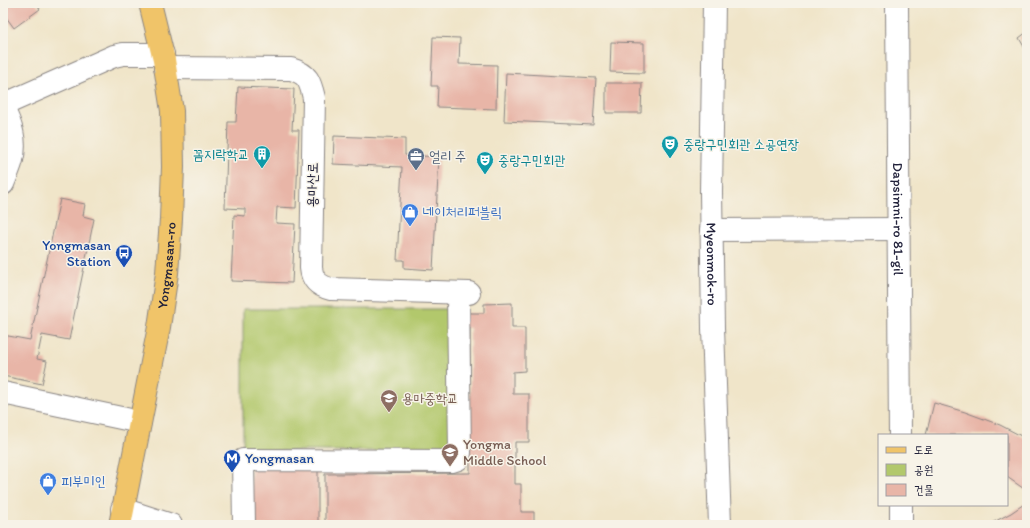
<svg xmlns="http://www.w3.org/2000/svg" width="1030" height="528" viewBox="0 0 1030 528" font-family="Itim,'Poor Story',sans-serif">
<rect width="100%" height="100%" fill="#f7f3e8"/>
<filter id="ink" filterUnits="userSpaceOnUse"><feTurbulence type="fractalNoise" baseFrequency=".025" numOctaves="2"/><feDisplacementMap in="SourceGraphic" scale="8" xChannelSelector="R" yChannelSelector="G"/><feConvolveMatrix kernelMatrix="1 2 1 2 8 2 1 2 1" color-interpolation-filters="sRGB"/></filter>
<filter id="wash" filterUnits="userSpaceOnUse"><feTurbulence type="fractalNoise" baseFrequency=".012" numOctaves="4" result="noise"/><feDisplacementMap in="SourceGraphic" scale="16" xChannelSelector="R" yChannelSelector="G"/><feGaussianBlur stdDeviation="0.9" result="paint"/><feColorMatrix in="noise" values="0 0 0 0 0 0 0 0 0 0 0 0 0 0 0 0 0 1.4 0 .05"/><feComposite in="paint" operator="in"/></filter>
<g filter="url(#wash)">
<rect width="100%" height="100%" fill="#f0e5c9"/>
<path fill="#b2c86c" stroke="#6a7554" d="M243,309H455V451H243Z"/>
<g id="blocks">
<path fill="#e8b5a7" d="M3,3H36L40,9L14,28L3,13Z
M1027,32V52L1019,38Z
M433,37L460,38L459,64L497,65L496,109L437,107L438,86H431Z
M611,42L644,43V73L610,72Z
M506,73L596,78L593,125L504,121Z
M606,83H642L641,113H606Z
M238,87L294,89L292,130H299L296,208L277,207L276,223L295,224L292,283L231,281L234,215L245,216V209L225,208L228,122H236Z
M334,136L405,139V155L439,157L433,270L404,268V260H397L402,167L333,164Z
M60,199L85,204L83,216L94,219L69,340L42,335L37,359L47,361L42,384L3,376V335L30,340Z
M512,303V328H525V371L513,372V394H529V442H515V484H521V512H534V525H472V523H445V525H412V523H386V525H339V523L325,524V474L470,473V328H463V313H484V304Z
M934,403L965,412L1000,425L1027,439V491L1007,477V435H926Z
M318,463V525H251V464Z
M1027,502V525H988L1011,513Z"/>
</g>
</g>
<g filter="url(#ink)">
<use href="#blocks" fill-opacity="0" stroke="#898482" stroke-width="1"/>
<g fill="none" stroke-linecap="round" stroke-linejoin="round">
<g stroke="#898482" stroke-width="24">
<g id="minor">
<path id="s1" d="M714,3L711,192L713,328L720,525"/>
<path id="s2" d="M897,3L900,435"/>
<path d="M165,68L291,69C308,74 310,81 314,98L311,268C312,280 319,286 331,289L469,293"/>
<path d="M3,105L114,56L123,54H163"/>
<path d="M3,108C11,124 17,141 12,160C10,168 6,176 3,184"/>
<path d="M711,230L899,229"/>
<path d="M3,393L140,422"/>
<path d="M901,505V525"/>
<path d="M122,509L171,525"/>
<path d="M244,525L243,460L452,461L458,459L460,453L458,293"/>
</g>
</g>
<g stroke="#898482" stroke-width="24">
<g id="major">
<path id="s3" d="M120,525L159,327L167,273L171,219L173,167L172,111L164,60L150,3"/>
</g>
</g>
<use href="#minor" stroke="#fff" stroke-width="22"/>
<use href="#major" stroke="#f0c469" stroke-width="22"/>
</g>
</g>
<defs>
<g id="theatre-pin" transform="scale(0.9)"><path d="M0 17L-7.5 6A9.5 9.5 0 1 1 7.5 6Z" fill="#0f9aa8" stroke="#f7f3e8"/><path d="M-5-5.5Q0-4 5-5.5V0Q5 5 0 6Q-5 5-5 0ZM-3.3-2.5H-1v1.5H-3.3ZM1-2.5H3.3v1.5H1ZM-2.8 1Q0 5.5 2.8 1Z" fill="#fff"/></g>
<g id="building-pin" transform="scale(0.9)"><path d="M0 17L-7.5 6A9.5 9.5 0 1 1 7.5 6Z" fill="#0f9aa8" stroke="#f7f3e8"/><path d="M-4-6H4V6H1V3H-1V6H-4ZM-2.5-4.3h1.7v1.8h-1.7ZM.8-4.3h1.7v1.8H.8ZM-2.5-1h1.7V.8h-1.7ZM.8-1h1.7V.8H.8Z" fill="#fff"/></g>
<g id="office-pin" transform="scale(0.9)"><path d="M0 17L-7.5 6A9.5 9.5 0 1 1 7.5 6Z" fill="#5c6f8a" stroke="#f7f3e8"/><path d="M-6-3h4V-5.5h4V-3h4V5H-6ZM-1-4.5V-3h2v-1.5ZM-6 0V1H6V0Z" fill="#fff"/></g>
<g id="shop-pin" transform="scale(0.9)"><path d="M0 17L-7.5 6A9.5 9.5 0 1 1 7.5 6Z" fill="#3f7fe0" stroke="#f7f3e8"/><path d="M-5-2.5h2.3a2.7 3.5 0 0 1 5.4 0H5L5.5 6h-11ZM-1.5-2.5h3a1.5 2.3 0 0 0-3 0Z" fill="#fff"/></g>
<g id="bus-pin" transform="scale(0.9)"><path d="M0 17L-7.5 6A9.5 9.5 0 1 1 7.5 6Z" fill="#1a4fb4" stroke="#f7f3e8"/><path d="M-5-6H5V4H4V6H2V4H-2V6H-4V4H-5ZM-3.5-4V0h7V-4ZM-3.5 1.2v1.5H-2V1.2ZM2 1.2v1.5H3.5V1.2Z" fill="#fff"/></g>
<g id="school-pin" transform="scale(0.9)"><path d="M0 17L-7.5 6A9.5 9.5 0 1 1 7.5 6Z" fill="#8d6e63" stroke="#f7f3e8"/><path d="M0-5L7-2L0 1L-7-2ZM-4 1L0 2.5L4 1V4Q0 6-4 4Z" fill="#fff"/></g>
<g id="metro-pin" transform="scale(0.9)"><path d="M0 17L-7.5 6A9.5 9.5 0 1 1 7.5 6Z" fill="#1a4fb4" stroke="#f7f3e8"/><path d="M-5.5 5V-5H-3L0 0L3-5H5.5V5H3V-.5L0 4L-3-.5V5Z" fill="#fff"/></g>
</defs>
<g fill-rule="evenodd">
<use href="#theatre-pin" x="670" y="144"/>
<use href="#building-pin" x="262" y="154"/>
<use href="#office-pin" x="416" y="156"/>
<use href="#theatre-pin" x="485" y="160"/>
<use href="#shop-pin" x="410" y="212"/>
<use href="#bus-pin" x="124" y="253"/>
<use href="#school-pin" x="389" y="398"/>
<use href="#school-pin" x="450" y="452"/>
<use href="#metro-pin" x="232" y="458"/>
<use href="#shop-pin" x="48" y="481"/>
</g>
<g text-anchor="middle" stroke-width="3" stroke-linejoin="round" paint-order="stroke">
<g font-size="14" fill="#0d838f" stroke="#f7f3e8" text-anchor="start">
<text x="683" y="149">중랑구민회관 소공연장</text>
<text x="249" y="159" text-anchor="end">꼼지락학교</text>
<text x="498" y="165">중랑구민회관</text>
</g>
<g font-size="14" fill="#4e5e75" stroke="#f7f3e8" text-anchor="start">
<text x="429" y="161">얼리 주</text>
</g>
<g font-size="14" fill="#22223b" stroke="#f7f3e8">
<text transform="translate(312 185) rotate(-89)" y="5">용마산로</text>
<text dy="5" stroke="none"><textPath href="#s2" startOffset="216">Dapsimni-ro 81-gil</textPath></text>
<text dy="5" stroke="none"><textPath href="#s1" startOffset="261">Myeonmok-ro</textPath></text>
<text dy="5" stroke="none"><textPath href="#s3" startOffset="264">Yongmasan-ro</textPath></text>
</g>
<g font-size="14" fill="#366cbe" stroke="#f7f3e8" text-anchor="start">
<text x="423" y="217">네이처리퍼블릭</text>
<text x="61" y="486">피부미인</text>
</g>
<g font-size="14" fill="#164399" stroke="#f7f3e8" text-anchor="end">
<text x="111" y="250">Yongmasan<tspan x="111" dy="16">Station</tspan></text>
<text x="245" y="463" text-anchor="start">Yongmasan</text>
</g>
<g font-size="14" fill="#785e54" stroke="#f7f3e8" text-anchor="start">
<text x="402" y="403">용마중학교</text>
<text x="463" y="449">Yongma<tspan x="463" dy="16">Middle School</tspan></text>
</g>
</g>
<rect width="1030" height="528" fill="none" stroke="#f7f3e8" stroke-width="16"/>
<rect x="878" y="434" width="130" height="72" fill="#f7f3e8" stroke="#a29fa3"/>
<rect x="886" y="447" width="20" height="6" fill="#f0c469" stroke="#a29fa3"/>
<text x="914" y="454" font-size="12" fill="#22223b">도로</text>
<rect x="886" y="464" width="20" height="12" fill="#b2c86c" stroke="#a29fa3"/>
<text x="914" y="474" font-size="12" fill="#22223b">공원</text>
<rect x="886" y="484" width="20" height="12" fill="#e8b5a7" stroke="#a29fa3"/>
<text x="914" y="494" font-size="12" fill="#22223b">건물</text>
</svg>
